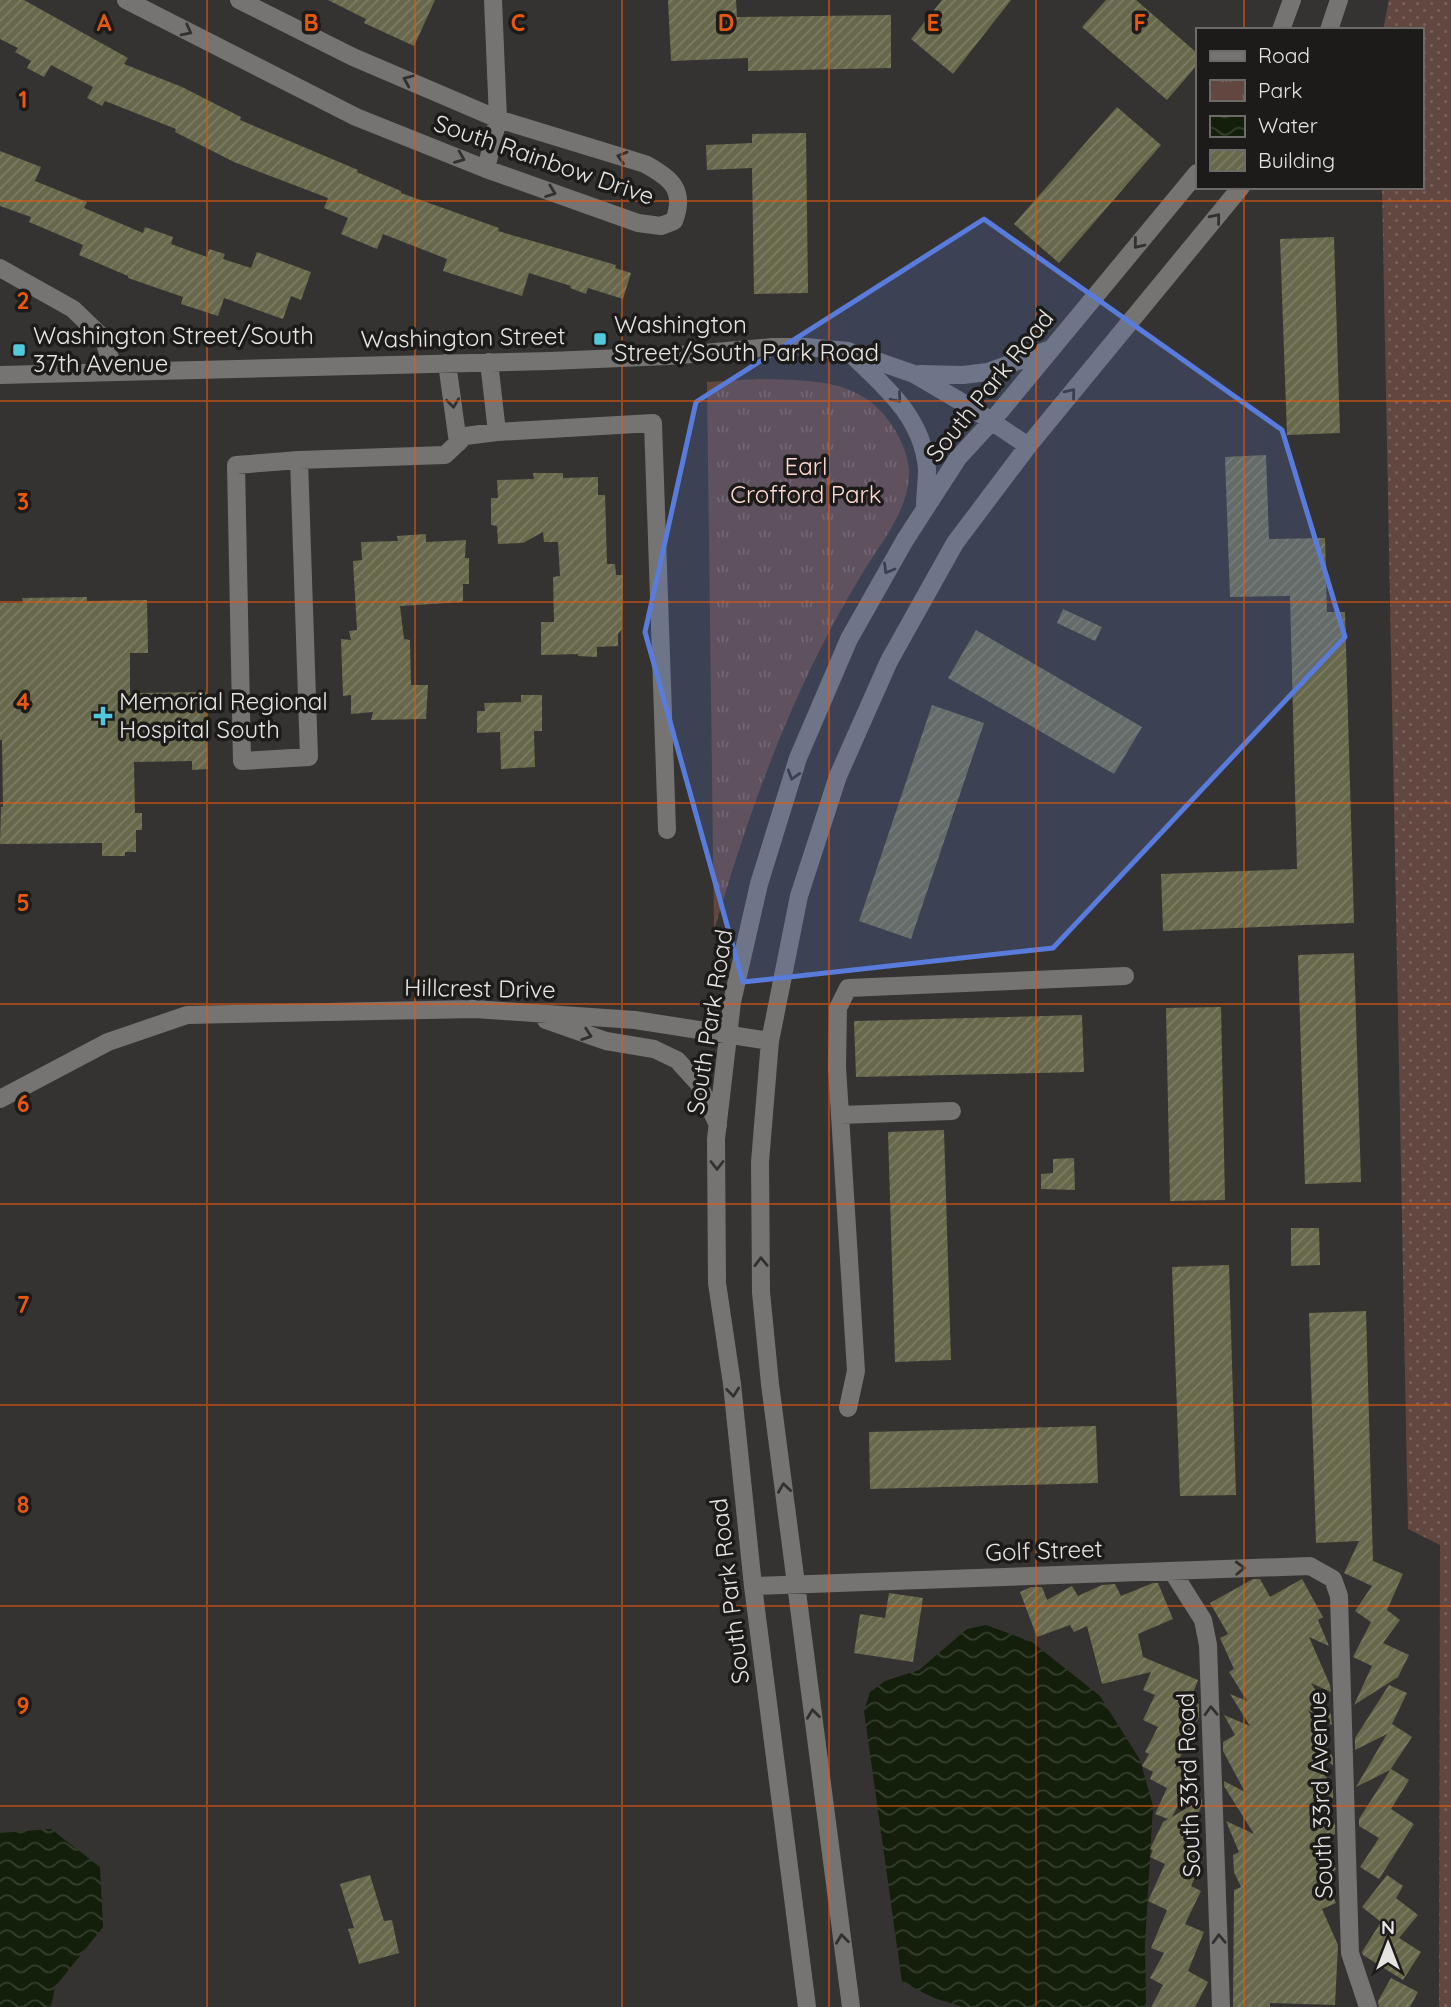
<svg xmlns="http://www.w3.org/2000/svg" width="1451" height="2007" viewBox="0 0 1451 2007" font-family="Quicksand,sans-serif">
<defs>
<pattern id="grass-dots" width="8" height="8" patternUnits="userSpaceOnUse" patternTransform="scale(1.75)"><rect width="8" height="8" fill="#624740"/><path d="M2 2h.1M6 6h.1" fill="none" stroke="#78615b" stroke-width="1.8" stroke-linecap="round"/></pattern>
<pattern id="park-tufts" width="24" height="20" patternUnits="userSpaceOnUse" patternTransform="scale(1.75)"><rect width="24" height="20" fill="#624740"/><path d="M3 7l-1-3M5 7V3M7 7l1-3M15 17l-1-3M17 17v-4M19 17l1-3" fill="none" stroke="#78615b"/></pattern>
<pattern id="water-waves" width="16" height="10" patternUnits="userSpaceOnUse" patternTransform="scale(1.75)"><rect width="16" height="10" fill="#131f0a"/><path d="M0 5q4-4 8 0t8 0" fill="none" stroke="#353f2d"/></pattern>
<pattern id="building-hatch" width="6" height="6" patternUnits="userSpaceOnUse" patternTransform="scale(1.75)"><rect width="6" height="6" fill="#67674b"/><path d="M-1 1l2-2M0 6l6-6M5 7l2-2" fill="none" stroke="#7d7d65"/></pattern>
</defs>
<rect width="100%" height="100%" fill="#353331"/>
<path fill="url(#grass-dots)" d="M1389,0H1451V2007H1439L1440,1545L1408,1529L1382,187H1421V30H1383Z"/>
<path fill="url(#park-tufts)" d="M759,379C807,381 857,377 889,421C899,435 907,451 909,469C911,508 881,542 862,574C794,685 750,807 714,931L707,382Z"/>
<path fill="url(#water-waves)" d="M986,1625L1032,1642L1100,1696L1140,1760L1153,1806L1145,1945L1146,2007H964L934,1998L902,1982L864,1711L870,1692L885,1681L919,1670L967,1629Z
M51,1829L100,1867L103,1927L55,1987L51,2007H0V1833Z"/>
<path fill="url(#building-hatch)" d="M0,0H24L128,58L124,64L182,87L241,117L240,120L358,170L357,172L401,191V193L499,228L498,231L616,265L615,268L631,273L623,299L588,288L586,294L570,288L571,286L529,273L522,296L443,271L447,259L383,234L377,249L341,234L348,218L324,208L328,198L234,162L175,132L176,129L105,101L102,106L87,98L93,87L51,65L44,77L27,68L31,61L15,52L18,48L0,39Z
M328,0H435L414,46L364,23L366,19Z
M668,0H736L737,17L891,15V68L748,71V58L671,61Z
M942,0H1011L953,74L911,39Z
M1106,0H1136L1197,53V65L1167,100L1082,27Z
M1117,107L1161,145L1059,263L1014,224Z
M806,133L808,293L754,294L752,168L707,170L706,145L752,143V134Z
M0,151L41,167L35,181L87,202L84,208L143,233L145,227L173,237L171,244L207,257L209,249L225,254L223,259L251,268L257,252L311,272L301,300L291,296L283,319L224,298L218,316L181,304L183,297L128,278V276L79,255L83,245L29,222L31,217L0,206Z
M1334,237L1340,433L1287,435L1280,239Z
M1266,455L1269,539L1325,538L1327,612H1345L1354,923L1163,931L1161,874L1297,869L1290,596L1230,597L1225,457Z
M533,473H563V478L598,477V495H605L607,564H615L616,575H623L622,629L618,634V646L597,647V657L578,656V654L541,655V622H554L553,577L560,576L558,542H544L543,532L523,543L498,544L497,526L491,525V498H498L497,480L534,479Z
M426,534V542L466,540L465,558H469V584H463V602L400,606L404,639L410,640L411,685H428L426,719L371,720L373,712L351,714V695L343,696L341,639L351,640L349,631L357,630L353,561L362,560L361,542L398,541L397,536Z
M87,597V601L147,600L148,653H130V693L206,692L208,769L192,770V761L134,762L135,813H142V830H136V852H125V856H102V843L0,844L1,807H3L2,740H0V603H23L22,598Z
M1063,609L1102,627L1095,641L1057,623Z
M976,630L1142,727L1114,774L948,678Z
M521,695H542V731H534L535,767L501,769L500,732L477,733V711H485L484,703L521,702Z
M932,705L984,723L911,939L859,921Z
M1354,953L1361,1182L1305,1184L1298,955Z
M1221,1007L1225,1200L1170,1201L1166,1008Z
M1082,1015L1084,1072L856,1077L854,1021Z
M944,1130L951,1360L895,1362L888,1132Z
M1074,1158L1075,1190L1041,1189V1174L1053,1173V1159Z
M1291,1228H1319L1320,1265L1291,1266Z
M1229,1265L1236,1495L1180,1496L1172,1267Z
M1366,1311L1373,1561L1403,1574L1387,1610L1400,1620L1383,1643L1409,1655L1398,1677L1354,1705L1372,1666L1353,1657L1371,1622L1355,1611L1372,1586L1344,1573L1359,1541L1316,1543L1309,1313Z
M1096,1426L1098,1483L870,1489L869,1432Z
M1253,1579H1260L1270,1597L1302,1579L1323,1617L1318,1620L1329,1646L1309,1637L1330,1685L1331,1692L1311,1683L1331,1715L1332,1725L1308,1710L1333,1758V1765L1316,1755L1333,1791V1798L1324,1802L1335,1825V1834L1325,1839L1336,1870L1323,1876L1336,1903L1322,1909L1338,1945L1335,2005L1270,2003V2007H1233L1234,1890L1241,1887L1234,1872L1233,1855L1239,1852L1226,1821L1254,1834L1224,1786V1781L1245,1792L1223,1751V1742L1235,1735L1224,1715L1250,1726L1230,1694L1247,1701L1229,1672L1234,1669L1220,1638L1228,1634L1210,1603Z
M1153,1583H1158L1173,1619L1138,1634L1143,1657L1198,1680L1190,1701L1199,1704V1716L1175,1768L1187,1762L1198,1768L1172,1817L1202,1799V1805L1183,1847L1204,1857L1191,1886L1201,1891L1185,1924L1204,1932L1188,1971L1208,1982L1195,2007H1151L1163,1985L1150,1978L1164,1953L1151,1948L1167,1910L1148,1901L1165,1864L1150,1857L1153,1850L1150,1849L1163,1822L1168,1819L1155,1814L1167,1788L1150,1779L1153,1772L1142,1766L1149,1754L1145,1752L1158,1727L1143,1720L1155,1695L1143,1690L1151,1672L1102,1684L1087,1626L1074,1632L1070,1625L1037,1637L1020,1592L1031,1587H1042L1047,1600L1072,1586L1078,1596L1102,1585L1115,1584L1121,1596Z
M889,1593L923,1598L913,1662L854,1653L860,1614L885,1618Z
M1389,1685L1407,1693L1392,1724L1412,1737L1390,1770L1356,1787L1387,1734L1355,1750V1738Z
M1391,1769L1409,1780L1391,1809L1414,1824L1379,1879L1360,1867L1379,1838L1359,1826V1819Z
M370,1875L384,1921L392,1920L399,1953L359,1964L348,1929L354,1928L340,1884Z
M1387,1875L1403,1886L1396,1898L1418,1915L1399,1938L1421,1952L1403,1980L1363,1955L1362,1952L1381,1922L1362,1907Z
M1391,1978L1418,1992L1410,2007H1379L1378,2001Z"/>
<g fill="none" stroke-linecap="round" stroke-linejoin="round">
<path stroke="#757473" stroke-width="18" d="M126,0L356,117L486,169L638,223L661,226L674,221C686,190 671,178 645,164L498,119L353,57L239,0
M1281,30L1292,0
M1329,30L1339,0
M486,169L498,119L493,0
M0,268L73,309L103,338L114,370
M853,356C887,388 923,419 927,469C927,482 925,495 925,508
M489,362L497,432
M447,363L458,443
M920,374L963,375L988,372L1048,350
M0,375L550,361L668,356L773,347H806L848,351L914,374L970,407L1028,446
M299,460L309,757L242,761L236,465L299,460L445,455L465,436L497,432L653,423L667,830
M546,1020L606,1041L654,1049L677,1060L698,1083L718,1125
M0,1099L108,1042L187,1015L475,1009L635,1020L770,1041
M840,1115L952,1111
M848,1408L856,1371L837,1067L838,1008L848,988L1125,976
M1172,1571L1203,1620L1208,1645L1221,2007
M753,1586L1310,1566L1333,1579L1339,1596L1350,1953L1368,2007
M807,2007L753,1586L732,1384L717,1283L716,1139L732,1002L759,884L798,758L849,639L905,540L958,458L992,421L1197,173
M851,2007L770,1384L761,1292L760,1162L770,1041L799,896L838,776L889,661L955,543L1028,446L1241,187"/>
</g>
<defs><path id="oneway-chevron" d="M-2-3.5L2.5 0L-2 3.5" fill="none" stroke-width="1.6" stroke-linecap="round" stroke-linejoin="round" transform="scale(1.75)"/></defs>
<g stroke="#323130">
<use href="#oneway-chevron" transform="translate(187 31) rotate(27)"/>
<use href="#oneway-chevron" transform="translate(408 80) rotate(-157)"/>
<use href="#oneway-chevron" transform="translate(622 157) rotate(-163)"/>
<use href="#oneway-chevron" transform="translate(460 158) rotate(22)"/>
<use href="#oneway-chevron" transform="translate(551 192) rotate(20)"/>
<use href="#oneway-chevron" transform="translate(1216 218) rotate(-51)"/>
<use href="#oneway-chevron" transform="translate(1138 244) rotate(129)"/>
<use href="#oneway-chevron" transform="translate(1071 393) rotate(-51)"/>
<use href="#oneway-chevron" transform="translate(897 398) rotate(50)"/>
<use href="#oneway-chevron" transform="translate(453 403) rotate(83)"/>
<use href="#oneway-chevron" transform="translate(888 569) rotate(120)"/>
<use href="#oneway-chevron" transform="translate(793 775) rotate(107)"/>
<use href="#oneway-chevron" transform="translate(587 1035) rotate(19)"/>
<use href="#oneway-chevron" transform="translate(717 1165) rotate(90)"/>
<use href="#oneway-chevron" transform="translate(761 1262) rotate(-91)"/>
<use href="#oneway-chevron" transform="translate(733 1392) rotate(84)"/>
<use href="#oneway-chevron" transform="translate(784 1488) rotate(-98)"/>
<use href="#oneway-chevron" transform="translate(1240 1568) rotate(-2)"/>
<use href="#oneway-chevron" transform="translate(1211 1711) rotate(-92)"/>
<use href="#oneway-chevron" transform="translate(813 1714) rotate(-97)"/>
<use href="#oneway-chevron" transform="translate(842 1939) rotate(-97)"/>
<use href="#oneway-chevron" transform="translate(1219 1939) rotate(-92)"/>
</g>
<path fill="#597bdb" fill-opacity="0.2" stroke="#597bdb" stroke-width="5" stroke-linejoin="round" d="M984,219L1282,430L1345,637L1053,948L743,982L645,632L696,402Z"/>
<path fill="none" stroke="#e8590c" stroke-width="2" stroke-opacity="0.55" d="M207,0V2007M415,0V2007M622,0V2007M829,0V2007M1036,0V2007M1244,0V30M1244,187V2007M0,201H1451M0,401H1451M0,602H1451M0,803H1451M0,1004H1451M0,1204H1451M0,1405H1451M0,1606H1451M0,1806H1451"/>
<g fill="#53cadc" stroke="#1c1b1a" stroke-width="2.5">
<rect x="593" y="332" width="14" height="14" rx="3.5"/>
<rect x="12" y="343" width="14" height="14" rx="3.5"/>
<path d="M99.5 705.5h7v7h7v7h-7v7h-7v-7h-7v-7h7z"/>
</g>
<g text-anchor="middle" stroke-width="7" stroke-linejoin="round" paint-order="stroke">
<g font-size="24" fill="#e5e4e2" stroke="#1c1b1a">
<text transform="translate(544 160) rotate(19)" y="8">South Rainbow Drive</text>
<text transform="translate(463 338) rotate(-1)" y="8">Washington Street</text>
<text transform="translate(990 386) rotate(-51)" y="8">South Park Road</text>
<text transform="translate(480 989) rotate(1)" y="8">Hillcrest Drive</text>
<text transform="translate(710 1022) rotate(-81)" y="8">South Park Road</text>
<text transform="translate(1044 1551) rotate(-2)" y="8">Golf Street</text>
<text transform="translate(730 1591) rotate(-97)" y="8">South Park Road</text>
<text transform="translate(1189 1785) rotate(-92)" y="8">South 33rd Road</text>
<text transform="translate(1321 1795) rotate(-92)" y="8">South 33rd Avenue</text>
</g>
<g font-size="24" fill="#e5e4e2" stroke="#1c1b1a" text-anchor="start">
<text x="614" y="333">Washington<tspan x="614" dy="28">Street/South Park Road</tspan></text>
<text x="33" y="344">Washington Street/South<tspan x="33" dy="28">37th Avenue</tspan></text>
<text x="119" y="710">Memorial Regional<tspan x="119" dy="28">Hospital South</tspan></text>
</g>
<g font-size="24" fill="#fed9d1" stroke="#1c1b1a">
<text x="806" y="475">Earl<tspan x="806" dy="28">Crofford Park</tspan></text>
</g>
</g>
<g font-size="23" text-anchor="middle" font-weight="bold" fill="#e8590c" stroke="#1c1b1a" stroke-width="7" stroke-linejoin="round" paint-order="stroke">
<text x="104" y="31">A</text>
<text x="311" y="31">B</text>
<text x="518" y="31">C</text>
<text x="726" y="31">D</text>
<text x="933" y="31">E</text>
<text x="1140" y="31">F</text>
<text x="23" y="108">1</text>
<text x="23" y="309">2</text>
<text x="23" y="510">3</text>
<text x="23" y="710">4</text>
<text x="23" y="911">5</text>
<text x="23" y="1112">6</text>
<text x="23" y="1313">7</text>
<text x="23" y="1513">8</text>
<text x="23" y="1714">9</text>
</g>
<rect x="1196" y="28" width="228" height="161" fill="#1c1b1a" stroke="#6c6b6a" stroke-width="2"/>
<rect x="1210" y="51" width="35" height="10" fill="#757473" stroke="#6c6b6a" stroke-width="2"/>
<text x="1258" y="63" font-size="21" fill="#e5e4e2">Road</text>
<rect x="1210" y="80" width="35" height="21" fill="url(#park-tufts)" stroke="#6c6b6a" stroke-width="2"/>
<text x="1258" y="98" font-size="21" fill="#e5e4e2">Park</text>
<rect x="1210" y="116" width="35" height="21" fill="url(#water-waves)" stroke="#6c6b6a" stroke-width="2"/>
<text x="1258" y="133" font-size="21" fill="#e5e4e2">Water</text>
<rect x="1210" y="150" width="35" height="21" fill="url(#building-hatch)" stroke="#6c6b6a" stroke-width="2"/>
<text x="1258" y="168" font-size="21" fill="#e5e4e2">Building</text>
<g transform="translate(1388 1944)" stroke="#1c1b1a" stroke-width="5" paint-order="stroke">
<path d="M0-5L12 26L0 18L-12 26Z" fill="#e5e4e2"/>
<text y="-10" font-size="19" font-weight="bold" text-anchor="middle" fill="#e5e4e2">N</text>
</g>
</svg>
